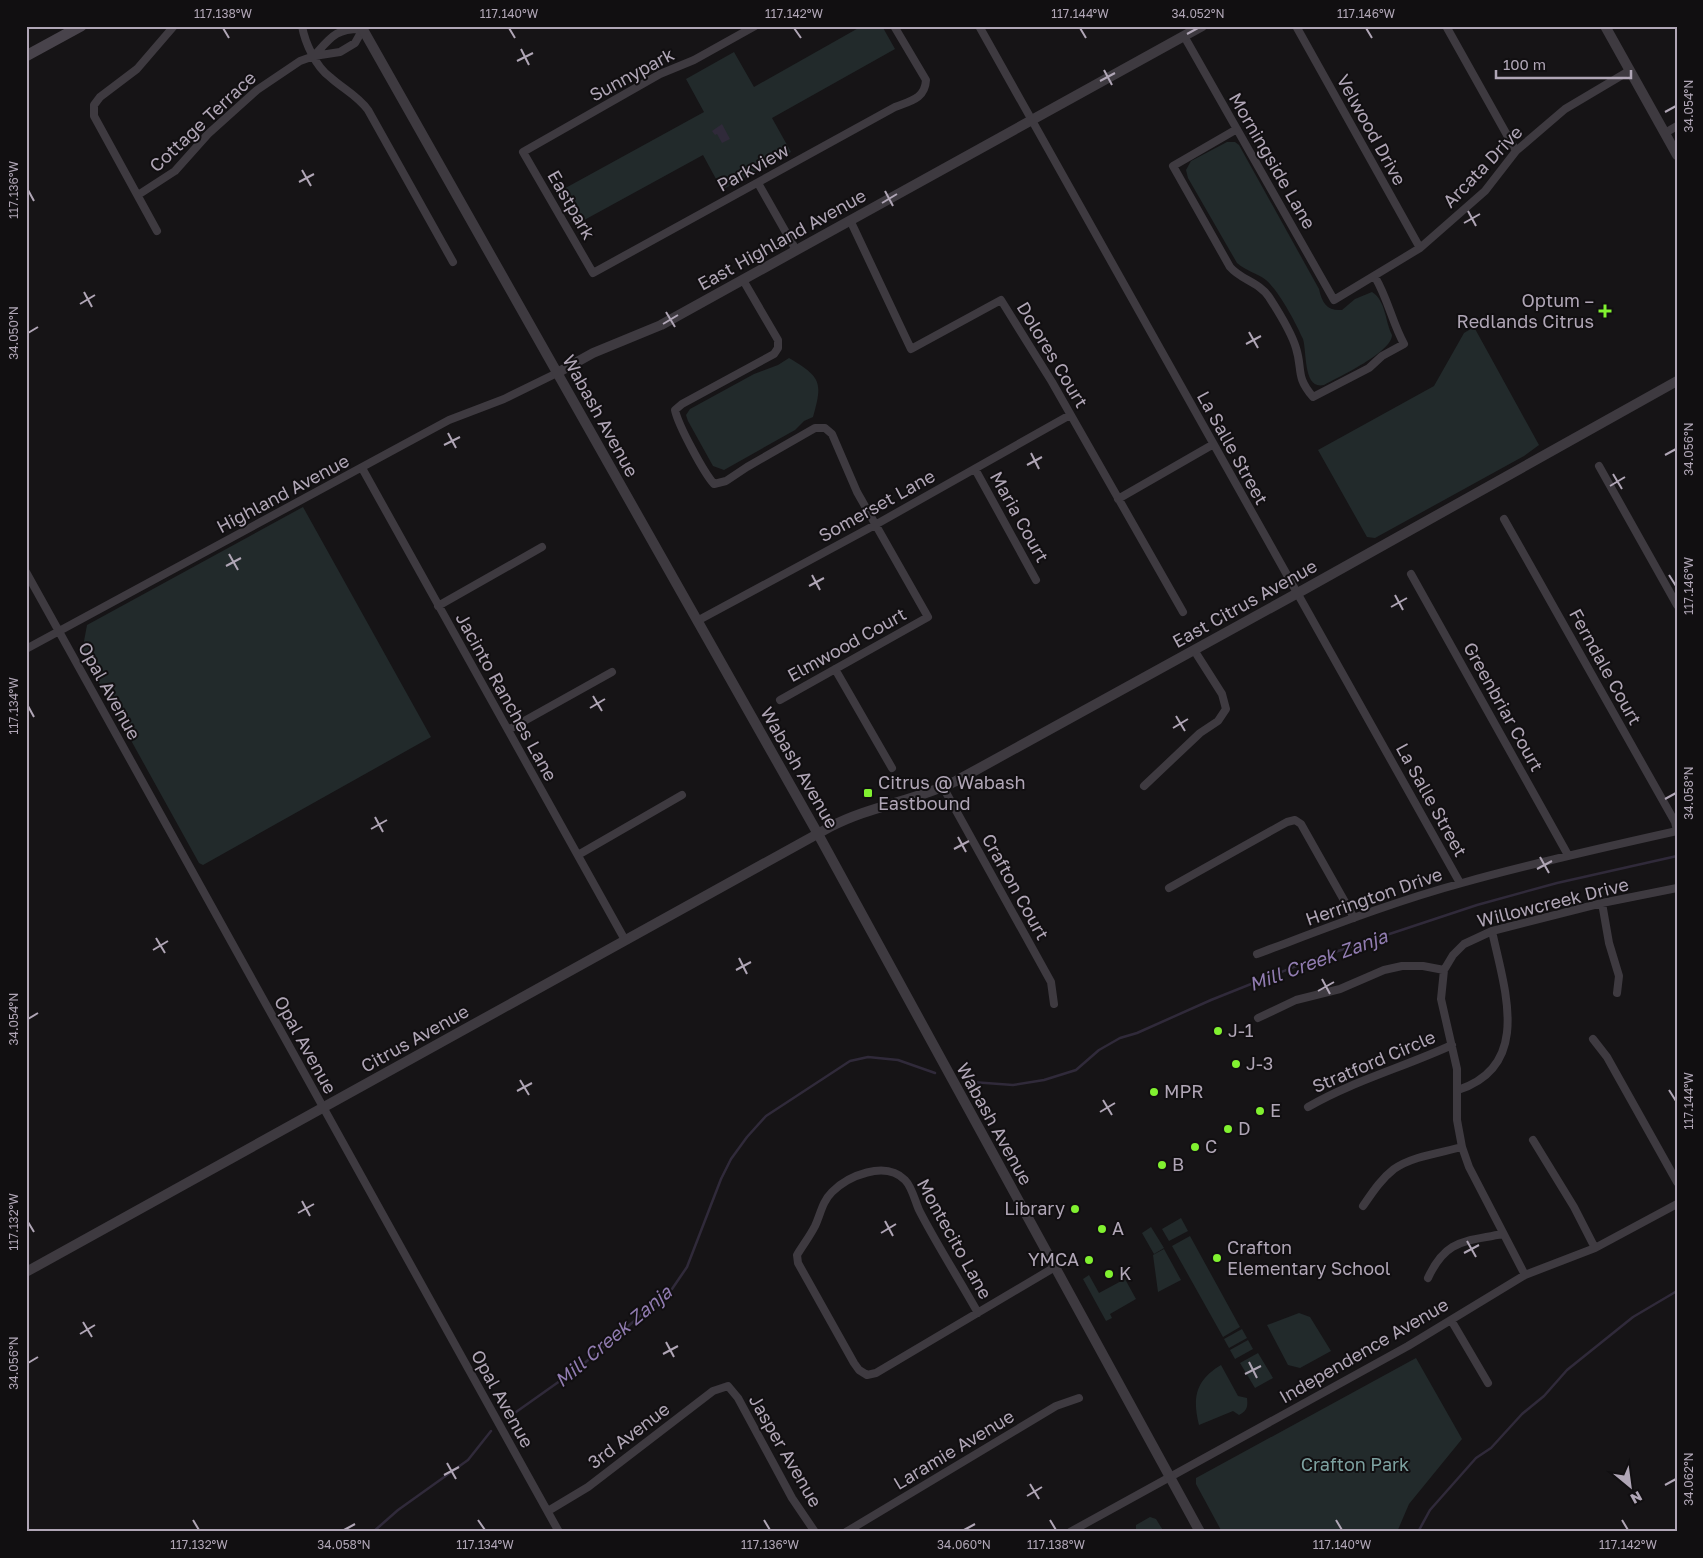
<svg xmlns="http://www.w3.org/2000/svg" width="1703" height="1558" viewBox="0 0 1703 1558" font-family="'Golos Text',sans-serif">
<rect width="100%" height="100%" fill="#161416"/>
<path fill="#222a2b" d="M862,26H882L895,49L772,118L791,152L722,190L703,155L577,224L560,191L704,112L686,79L734,52L754,87Z
M1227,142H1235L1239,145L1319,289C1322,303 1327,311 1342,310L1355,299L1372,292C1386,301 1385,321 1392,335C1392,352 1339,377 1324,385C1303,390 1307,352 1303,339C1296,323 1279,291 1266,280C1257,273 1246,271 1237,263L1188,178L1186,170L1191,161Z
M1474,327L1539,445L1524,456L1375,538L1367,537L1318,450L1434,386L1464,333Z
M789,358C821,377 823,382 813,417L804,421L795,430L724,470L713,466L688,421L686,415L690,409L754,374L778,365Z
M303,507L431,737L203,865L199,863L82,652L87,625Z
M1181,1218L1188,1231L1169,1241L1162,1229Z
M1151,1227L1164,1248L1154,1254L1142,1233Z
M1190,1236L1240,1327L1223,1337L1172,1246Z
M1164,1249L1181,1280L1158,1292L1153,1255Z
M1089,1275L1099,1293L1125,1279L1136,1299L1110,1314L1112,1318L1106,1321L1083,1279Z
M1299,1313L1310,1317L1331,1351L1300,1368L1288,1365L1267,1325Z
M1242,1329L1247,1338L1229,1348L1224,1339Z
M1248,1340L1253,1349L1235,1359L1230,1350Z
M1258,1353L1273,1378L1255,1388L1240,1363Z
M1416,1358L1462,1439L1409,1504L1397,1532H1222L1196,1484V1478Z
M1221,1365L1238,1396L1247,1398C1248,1407 1247,1411 1239,1415L1233,1411L1199,1425C1192,1397 1196,1380 1221,1365Z
M1150,1517L1156,1519L1164,1532H1136V1525Z"/>
<path fill="#302a3a" d="M722,124L730,139L722,143L717,134L715,135L712,131Z"/>
<g fill="none" stroke-linecap="round" stroke-linejoin="round">
<path stroke="#302a3a" stroke-width="2.5" d="M972,1082L1013,1085L1044,1080L1076,1070L1099,1050L1120,1038L1137,1033L1211,1000L1314,959L1477,905L1557,883L1677,856
M509,1417L581,1366L672,1289L687,1267L721,1179L731,1159L747,1137L766,1116L850,1061L868,1057L898,1060L935,1073
M373,1532L398,1510L468,1460L491,1431
M1418,1532L1430,1510L1476,1458L1491,1448L1522,1414L1544,1396L1567,1370L1633,1317L1677,1291"/>
<path stroke="#3e3a40" stroke-width="8" d="M302,26C305,43 316,67 330,77C343,89 357,95 368,110L453,262
M755,26L694,60L660,74L523,152L593,273L895,107C910,101 925,99 926,80L894,26
M979,26L1460,883
M1296,26L1420,248
M1446,26L1516,151
M1184,36L1334,300L1420,248L1485,191L1516,151L1565,109L1629,71
M1237,129L1173,166L1230,267C1241,280 1259,282 1269,297C1278,311 1291,331 1296,348C1303,370 1295,376 1313,397L1369,368L1382,356L1404,344C1392,322 1388,299 1375,277
M1665,133L1677,126
M758,183L796,250
M138,195L175,171L208,134L257,90L300,61L314,56L340,52L355,43L363,29C336,28 331,37 314,56
M850,220L911,349L1001,300L1052,382L1183,612
M157,231L94,116V105L100,97L137,69L174,26
M743,280L778,340V348L774,354L682,404L675,410C678,425 704,473 714,484L726,481L747,467L815,428H825L832,434L857,492L928,617L780,700
M1599,466L1677,605
M362,468L625,940
M975,469L1036,580
M1118,499L1212,445
M26,572L559,1532
M1411,574L1568,855
M438,606L542,547
M697,621L875,525L1070,415
M26,649L449,420L504,399L557,373
M835,669L892,768
M508,730L612,672
M1144,786L1200,733L1218,721L1226,709L1222,694L1194,650
M943,787L1051,982L1054,1004
M578,855L682,795
M1169,888L1287,822L1295,820L1301,824L1354,918
M1602,903L1609,943L1619,976L1617,993
M1257,954C1324,929 1392,902 1462,883C1533,863 1605,847 1677,831L1675,822L1504,519
M1258,1018L1296,1000L1340,989L1384,970L1402,966H1423L1444,970
M1593,1039L1607,1057L1677,1182
M1458,1090C1533,1066 1504,988 1492,931
M1308,1107C1353,1081 1404,1067 1452,1045
M1533,1140L1574,1207L1595,1248
M1363,1206C1372,1193 1381,1179 1394,1169C1413,1156 1440,1153 1462,1147
M1525,1275L1469,1167L1462,1147L1457,1120V1069L1441,999L1444,970L1453,955L1464,944L1492,931L1602,903L1677,888
M1428,1278C1446,1239 1464,1242 1502,1234
M978,1313C959,1279 937,1245 919,1210C915,1201 912,1187 905,1180C885,1160 848,1176 832,1192C822,1202 821,1213 815,1226C810,1236 803,1245 797,1255L798,1263L854,1363L859,1370L867,1375L876,1373L1055,1267
M1451,1320L1488,1383
M548,1511L588,1487L713,1391L728,1386L738,1398L792,1498L815,1532
M846,1532L1056,1406L1079,1398
M1070,1532L1408,1346L1525,1275L1595,1248L1677,1204"/>
<path stroke="#3e3a40" stroke-width="10" d="M361,26L818,834L1200,1532
M1605,26L1677,155
M557,373L593,353L661,325L1202,26
M26,1272L830,827C870,806 915,801 956,781L1305,589L1677,381"/>
<path stroke="#48434b" stroke-width="11" d="M26,56L81,26"/>
</g>
<path fill="none" stroke="#b0a6b6" stroke-width="2" d="M223,28L229,38M509,28L515,38M794,28L801,38M1080,28L1086,38M1366,28L1372,38M1187,34L1198,28M521,49L529,65M517,61L533,53M1104,70L1112,85M1100,81L1115,73M1665,112L1676,106M302,170L311,186M299,182L314,174M28,190L34,201M885,191L893,206M882,203L897,194M1468,211L1476,226M1464,223L1480,214M84,292L92,307M80,304L95,295M666,312L675,327M663,324L678,315M1249,332L1258,348M28,333L38,327M1246,344L1261,336M448,433L456,448M444,445L460,437M1031,453L1039,469M1665,455L1676,449M1027,465L1042,457M1613,474L1622,489M1610,486L1625,477M229,554L238,570M226,566L241,558M812,575L820,590M1669,575L1676,586M809,586L824,578M1395,595L1403,610M1391,607L1407,598M593,696L602,711M28,706L34,717M590,708L605,699M1176,716L1185,731M1173,728L1188,719M1665,799L1676,793M375,817L383,832M371,829L387,820M958,837L966,852M954,849L969,841M1540,857L1549,873M1537,869L1552,861M156,938L165,953M153,950L168,941M739,958L747,974M736,970L751,962M1322,979L1330,994M1318,991L1334,982M28,1019L38,1013M520,1080L529,1095M1669,1090L1676,1101M517,1091L532,1083M1103,1100L1112,1115M1100,1112L1115,1103M302,1201L310,1216M298,1213L314,1204M885,1221L893,1236M28,1222L34,1232M881,1233L896,1224M1467,1241L1476,1257M1464,1253L1479,1245M83,1322L92,1337M80,1334L95,1325M666,1342L674,1357M663,1354L678,1346M1249,1362L1257,1378M28,1363L38,1357M1245,1374L1261,1366M447,1463L456,1479M444,1475L459,1467M1030,1484L1039,1499M1665,1485L1676,1479M1027,1496L1042,1487M193,1520L199,1530M478,1520L485,1530M764,1520L770,1530M1050,1520L1056,1530M1336,1520L1342,1530M1622,1520L1628,1530M344,1530L355,1524M964,1530L975,1524"/>
<g fill="#81f130" stroke="#110f11" stroke-width="2">
<path d="M1602.5 303.5h5v5h5v5h-5v5h-5v-5h-5v-5h5z"/>
<rect x="863" y="788" width="10" height="10" rx="2.5"/>
<circle cx="1218" cy="1031" r="5"/>
<circle cx="1236" cy="1064" r="5"/>
<circle cx="1154" cy="1092" r="5"/>
<circle cx="1260" cy="1111" r="5"/>
<circle cx="1228" cy="1129" r="5"/>
<circle cx="1195" cy="1147" r="5"/>
<circle cx="1162" cy="1165" r="5"/>
<circle cx="1075" cy="1209" r="5"/>
<circle cx="1102" cy="1229" r="5"/>
<circle cx="1217" cy="1258" r="5"/>
<circle cx="1089" cy="1260" r="5"/>
<circle cx="1109" cy="1274" r="5"/>
</g>
<g text-anchor="middle" stroke-width="4" stroke-linejoin="round" paint-order="stroke">
<g font-size="18" fill="#b0a6b6" stroke="#110f11">
<text transform="translate(632 75) rotate(-28)" y="6">Sunnypark</text>
<text transform="translate(203 122) rotate(-43)" y="6">Cottage Terrace</text>
<text transform="translate(1371 130) rotate(61)" y="6">Velwood Drive</text>
<text transform="translate(1272 161) rotate(60)" y="6">Morningside Lane</text>
<text transform="translate(1483 167) rotate(-46)" y="6">Arcata Drive</text>
<text transform="translate(753 168) rotate(-29)" y="6">Parkview</text>
<text transform="translate(571 205) rotate(60)" y="6">Eastpark</text>
<text transform="translate(782 240) rotate(-29)" y="6">East Highland Avenue</text>
<text transform="translate(1052 355) rotate(59)" y="6">Dolores Court</text>
<text transform="translate(600 416) rotate(61)" y="6">Wabash Avenue</text>
<text transform="translate(1232 448) rotate(61)" y="6">La Salle Street</text>
<text transform="translate(283 494) rotate(-28)" y="6">Highland Avenue</text>
<text transform="translate(877 506) rotate(-29)" y="6">Somerset Lane</text>
<text transform="translate(1019 517) rotate(61)" y="6">Maria Court</text>
<text transform="translate(1245 604) rotate(-29)" y="6">East Citrus Avenue</text>
<text transform="translate(847 645) rotate(-29)" y="6">Elmwood Court</text>
<text transform="translate(1605 667) rotate(61)" y="6">Ferndale Court</text>
<text transform="translate(109 691) rotate(61)" y="6">Opal Avenue</text>
<text transform="translate(506 697) rotate(61)" y="6">Jacinto Ranches Lane</text>
<text transform="translate(1503 707) rotate(61)" y="6">Greenbriar Court</text>
<text transform="translate(799 768) rotate(60)" y="6">Wabash Avenue</text>
<text transform="translate(1431 800) rotate(61)" y="6">La Salle Street</text>
<text transform="translate(1015 887) rotate(61)" y="6">Crafton Court</text>
<text transform="translate(1374 897) rotate(-19)" y="6">Herrington Drive</text>
<text transform="translate(1553 903) rotate(-14)" y="6">Willowcreek Drive</text>
<text transform="translate(415 1039) rotate(-29)" y="6">Citrus Avenue</text>
<text transform="translate(305 1045) rotate(61)" y="6">Opal Avenue</text>
<text transform="translate(1374 1062) rotate(-23)" y="6">Stratford Circle</text>
<text transform="translate(994 1124) rotate(61)" y="6">Wabash Avenue</text>
<text transform="translate(954 1239) rotate(61)" y="6">Montecito Lane</text>
<text transform="translate(1364 1351) rotate(-30)" y="6">Independence Avenue</text>
<text transform="translate(502 1399) rotate(61)" y="6">Opal Avenue</text>
<text transform="translate(629 1436) rotate(-37)" y="6">3rd Avenue</text>
<text transform="translate(954 1450) rotate(-31)" y="6">Laramie Avenue</text>
<text transform="translate(785 1451) rotate(60)" y="6">Jasper Avenue</text>
</g>
<g font-size="18" fill="#b0a6b6" stroke="#110f11" text-anchor="start">
<text x="1594" y="307" text-anchor="end">Optum –<tspan x="1594" dy="21">Redlands Citrus</tspan></text>
<text x="878" y="789">Citrus @ Wabash<tspan x="878" dy="21">Eastbound</tspan></text>
<text x="1228" y="1037">J-1</text>
<text x="1246" y="1070">J-3</text>
<text x="1164" y="1098">MPR</text>
<text x="1270" y="1117">E</text>
<text x="1238" y="1135">D</text>
<text x="1205" y="1153">C</text>
<text x="1172" y="1171">B</text>
<text x="1065" y="1215" text-anchor="end">Library</text>
<text x="1112" y="1235">A</text>
<text x="1227" y="1254">Crafton<tspan x="1227" dy="21">Elementary School</tspan></text>
<text x="1079" y="1266" text-anchor="end">YMCA</text>
<text x="1119" y="1280">K</text>
</g>
<g font-size="18" fill="#7da1a0" stroke="#110f11">
<text x="1355" y="1471">Crafton Park</text>
</g>
<g font-size="19" font-style="italic" fill="#917cb1" stroke="#110f11">
<text transform="translate(1318 960) rotate(-20)" y="7">Mill Creek Zanja</text>
<text transform="translate(613 1336) rotate(-40)" y="7">Mill Creek Zanja</text>
</g>
</g>
<rect width="1703" height="1558" fill="none" stroke="#110f11" stroke-width="55"/>
<g transform="translate(1630 1486) rotate(151)" stroke="#110f11" stroke-width="4" paint-order="stroke">
<path d="M0-4L9 19L0 12L-9 19Z" fill="#b0a6b6"/>
<text y="-8" font-size="14" font-weight="bold" text-anchor="middle" fill="#b0a6b6">N</text>
</g>
<path d="M1496 70v8h135v-8" fill="none" stroke="#b0a6b6" stroke-width="2.5"/>
<text x="1503" y="70" font-size="15" fill="#b0a6b6" stroke="#110f11" stroke-width="4" paint-order="stroke">100 m</text>
<rect x="28" y="28" width="1648" height="1502" fill="none" stroke="#b0a6b6" stroke-width="2"/>
<g font-size="12" text-anchor="middle" fill="#b0a6b6">
<text x="223" y="18">117.138°W</text>
<text x="509" y="18">117.140°W</text>
<text x="794" y="18">117.142°W</text>
<text x="1080" y="18">117.144°W</text>
<text x="1198" y="18">34.052°N</text>
<text x="1366" y="18">117.146°W</text>
<text transform="translate(1689 106) rotate(-90)" y="4">34.054°N</text>
<text transform="translate(14 190) rotate(-90)" y="4">117.136°W</text>
<text transform="translate(14 333) rotate(-90)" y="4">34.050°N</text>
<text transform="translate(1689 449) rotate(-90)" y="4">34.056°N</text>
<text transform="translate(1689 586) rotate(-90)" y="4">117.146°W</text>
<text transform="translate(14 706) rotate(-90)" y="4">117.134°W</text>
<text transform="translate(1689 793) rotate(-90)" y="4">34.058°N</text>
<text transform="translate(14 1019) rotate(-90)" y="4">34.054°N</text>
<text transform="translate(1689 1101) rotate(-90)" y="4">117.144°W</text>
<text transform="translate(14 1222) rotate(-90)" y="4">117.132°W</text>
<text transform="translate(14 1363) rotate(-90)" y="4">34.056°N</text>
<text transform="translate(1689 1479) rotate(-90)" y="4">34.062°N</text>
<text x="199" y="1549">117.132°W</text>
<text x="344" y="1549">34.058°N</text>
<text x="485" y="1549">117.134°W</text>
<text x="770" y="1549">117.136°W</text>
<text x="964" y="1549">34.060°N</text>
<text x="1056" y="1549">117.138°W</text>
<text x="1342" y="1549">117.140°W</text>
<text x="1628" y="1549">117.142°W</text>
</g>
</svg>
